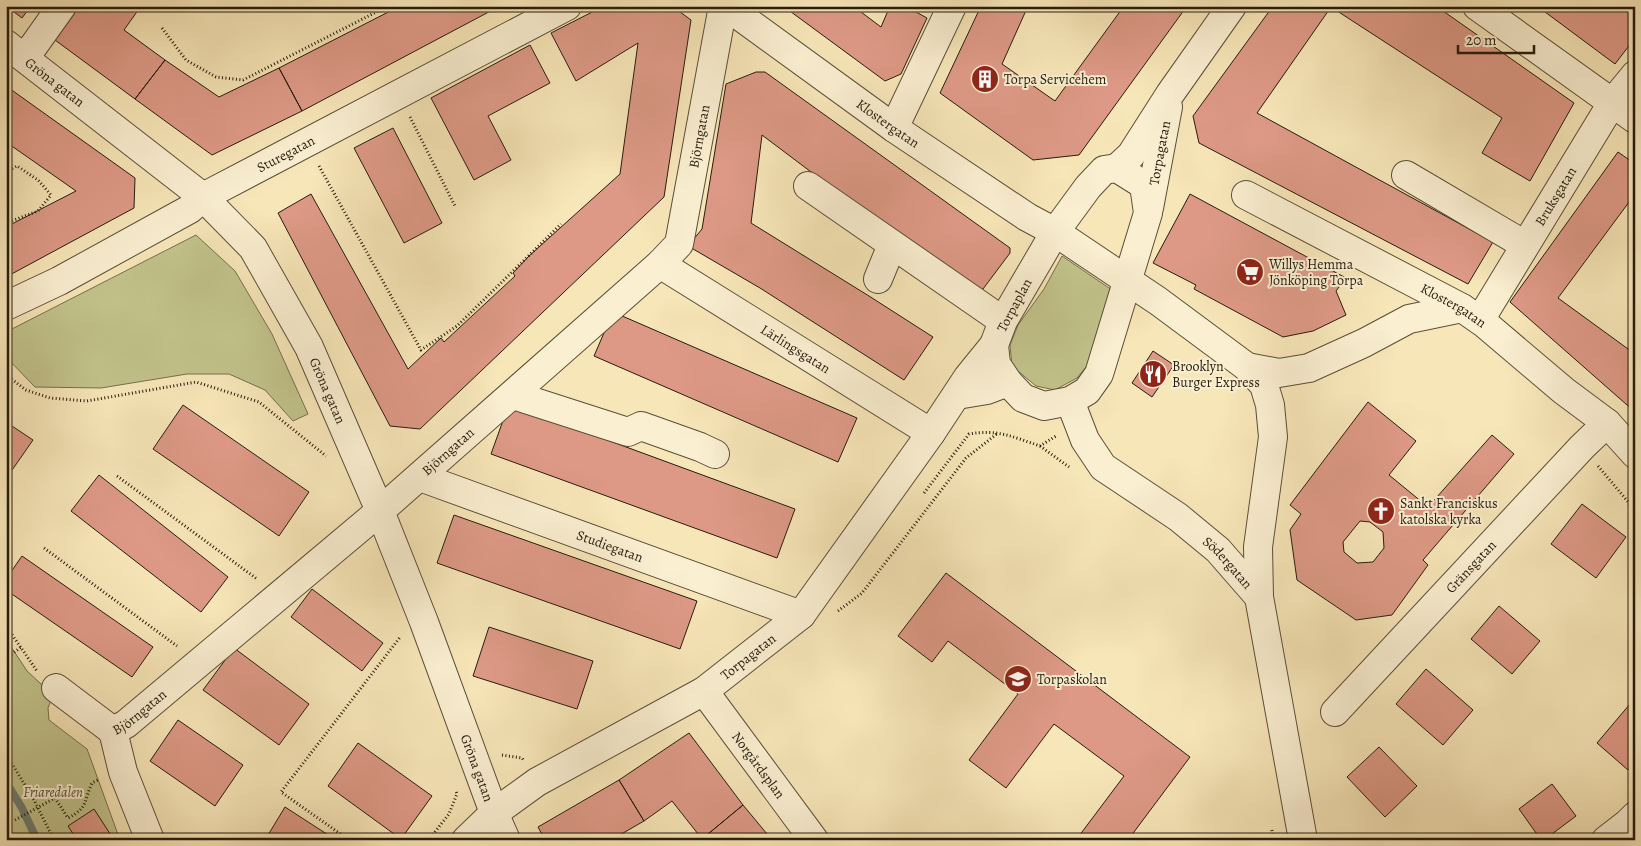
<svg xmlns="http://www.w3.org/2000/svg" width="1641" height="846" viewBox="0 0 1641 846" font-family="Alegreya,serif">
<rect width="100%" height="100%" fill="#f7e6b8"/>
<filter id="stains"><feTurbulence type="fractalNoise" baseFrequency=".004" numOctaves="4"/><feColorMatrix values="0 0 0 0 .2 0 0 0 0 .09 0 0 0 0 .02 0 0 0 .5 -.17"/></filter>
<radialGradient id="worn" r=".72"><stop offset=".6" stop-color="#630" stop-opacity="0"/><stop offset="1" stop-color="#630" stop-opacity=".3"/></radialGradient>
<path fill="#c2c38b" stroke="#74704c" d="M196,235L235,271L272,334L308,414L293,421L265,390L229,374H187L101,388L35,387L6,357V332Z
M1062,256L1112,290L1087,366L1077,378L1055,390L1036,386L1012,366L1010,345L1018,325L1044,289Z
M6,639L27,671L53,695L48,708L49,720L87,749L120,840H6Z"/>
<g fill="none" stroke-linecap="round" stroke-linejoin="round">
<path stroke="#6e7d72" stroke-width="8" d="M6,782L22,808L37,840"/>
</g>
<path fill="#dd9986" stroke="#271c0d" fill-rule="evenodd" d="M6,6H31L22,18Z
M80,6H141L124,30L165,60L135,99L55,40Z
M400,6H500L302,111L279,68Z
M604,6H672L691,20L664,197L420,429L390,426L278,213L311,194L408,369L441,338L444,342L515,276L513,273L529,256L620,174L638,43L576,81L551,33Z
M783,6H853L881,27L890,6H905L927,18L901,74L885,81Z
M981,6H1028L1002,64L1055,101L1124,6H1187L1079,155L1033,160L940,93Z
M1273,6H1436L1574,103L1530,181L1482,153L1502,118L1331,7L1257,113L1493,242L1468,284L1199,143L1193,116Z
M1537,6H1635V38L1615,64Z
M530,45L550,83L488,116L511,160L474,180L431,98Z
M165,60L219,97L279,68L302,111L212,155L135,99Z
M756,72H765L1010,248V253L977,297L762,135L751,223L869,296L933,337L904,380L760,288L688,246L702,229L726,84Z
M6,86L135,178L134,208L6,277V227L76,191L6,142Z
M393,128L442,223L404,243L354,148Z
M1618,152L1635,164V194L1558,298L1635,354V412L1510,302Z
M1190,194L1346,278L1336,291L1346,315L1313,331L1283,337L1194,289L1196,285L1153,263Z
M613,312L857,418L838,462L594,356Z
M1153,351L1174,365L1152,397L1132,383Z
M1368,402L1416,441L1389,475L1428,507L1492,435L1514,454L1423,560L1428,565L1392,615L1356,620L1297,580L1290,530L1301,514L1290,505ZM1360,521L1370,522L1383,532L1384,548L1373,562L1357,563L1344,552L1343,542Z
M509,404L795,509L777,558L491,454Z
M183,405L309,492L279,536L153,449Z
M6,422L33,440L10,473L6,470Z
M99,475L228,577L201,612L71,511Z
M1582,504L1626,537L1596,578L1551,544Z
M454,515L697,601L680,649L437,563Z
M22,556L153,647L132,677L6,590V579Z
M946,573L1190,757L1128,840H1076L1124,776L1054,724L1006,788L969,760L1018,694L948,641L932,662L898,636Z
M312,589L383,643L362,671L291,617Z
M1499,606L1540,641L1512,674L1471,639Z
M489,627L593,661L577,709L473,676Z
M234,648L309,704L279,745L203,690Z
M1426,669L1473,710L1443,745L1396,704Z
M1630,704L1635,708V762L1628,770L1597,743Z
M178,720L243,765L215,806L150,761Z
M689,733L743,805L702,839L672,801L644,821L619,780Z
M358,743L432,796L401,839L328,786Z
M1379,747L1417,786L1385,817L1347,777Z
M619,780L644,821L611,840H545L538,827Z
M1552,784L1576,816L1544,840H1541L1519,809Z
M743,805L772,840L702,839Z
M285,807L336,840H265Z
M94,809L114,840H77L68,826Z"/>
<g fill="none" stroke-linecap="round" stroke-linejoin="round">
<g stroke="#5b4e38" stroke-width="30">
<g id="minor">
<path id="s1" d="M726,6L894,128L1027,217L1055,232L1158,301L1247,367L1264,385L1270,405L1273,437L1258,547L1259,597L1303,840"/>
<path d="M1477,6L1635,119"/>
<path id="s2" d="M6,44L203,197L253,248L309,347L380,511L424,622L494,813L506,840"/>
<path d="M25,58L62,6"/>
<path d="M894,128L952,6"/>
<path d="M1117,168L1144,185L1148,213L1099,374L1087,391L1070,401L1044,406L1023,398L1008,382L996,364L994,345L1003,321L1055,232L1088,187L1104,170Z"/>
<path d="M1117,168L1131,155L1170,94L1232,6"/>
<path d="M1406,175L1525,245"/>
<path d="M808,186L1003,321"/>
<path id="s3" d="M1246,195L1462,308L1485,324L1564,391L1607,423L1635,454"/>
<path id="s4" d="M1149,208L1168,107"/>
<path id="s5" d="M660,264L931,433"/>
<path d="M878,279L892,245"/>
<path id="s6" d="M6,306L59,281L190,209L203,197L567,6"/>
<path id="s7" d="M1480,320L1612,103L1635,75"/>
<path d="M1247,367L1279,373L1309,368L1364,343L1409,319L1462,308"/>
<path d="M513,395L628,432L641,426L700,447L715,454"/>
<path d="M957,395L987,390L1008,382"/>
<path id="s8" d="M1070,401L1085,440L1103,467L1178,517L1218,550L1259,597"/>
<path id="s9" d="M420,477L801,615"/>
<path d="M56,688L113,731"/>
<path id="s10" d="M704,691L814,840"/>
<path id="s11" d="M1335,712L1582,447L1607,423"/>
<path id="s12" d="M150,840L123,772L113,731L126,724L380,511L660,264L679,244L723,6"/>
<path id="s13" d="M466,840L494,813L537,782L704,691L801,615L931,433L968,377L994,345"/>
<path d="M1606,840L1628,823L1635,816"/>
</g>
</g>
<path stroke="#271c0d" stroke-width="3" stroke-dasharray="1 2.5" stroke-linecap="butt" d="M162,28L186,60L216,77L243,80L388,6
M410,117L455,206
M319,166L421,350L457,326L561,224
M6,172L17,166L38,180L51,195L38,211L6,223
M6,375L26,390L50,398L87,401L196,382L259,402L326,456
M1040,446L1069,467
M1598,466L1635,510
M117,476L257,579
M924,493L969,434C998,429 1013,437 1040,446L1056,436
M44,548L177,646
M838,611L862,593L966,458L998,433
M6,626L37,671
M6,659L21,647
M6,754L34,800L54,840
M502,755L522,758L524,761
M15,820L55,798L68,818C89,807 83,802 92,783L98,780
M1272,830L1273,840
M349,840L281,792L401,636
M434,840L431,837L449,814L457,794L456,791"/>
<use href="#minor" stroke="#faefd1" stroke-width="28"/>
</g>
<defs>
<g id="building-disc" transform="scale(1.4375)"><circle r="9.5" fill="#8f2418" stroke="#faefd1"/><path d="M-4-6H4V6H1V3H-1V6H-4ZM-2.5-4.3h1.7v1.8h-1.7ZM.8-4.3h1.7v1.8H.8ZM-2.5-1h1.7V.8h-1.7ZM.8-1h1.7V.8H.8Z" fill="#fff"/></g>
<g id="supermarket-disc" transform="scale(1.4375)"><circle r="9.5" fill="#8f2418" stroke="#faefd1"/><path d="M-6-5.5h2.5l.6 2H6L4.5 2H-2.5L-4.4-4H-6ZM-1.5 3.2a1.3 1.3 0 1 0 .1 0ZM3 3.2a1.3 1.3 0 1 0 .1 0Z" fill="#fff"/></g>
<g id="restaurant-disc" transform="scale(1.4375)"><circle r="9.5" fill="#8f2418" stroke="#faefd1"/><path d="M-5-6h1v4h1v-4h1v4h1v-4h1v5L-1.5 .5V6h-2V.5L-5-1ZM5-6V6H3V1.5H1.5Q1.5-4 5-6Z" fill="#fff"/></g>
<g id="church-disc" transform="scale(1.4375)"><circle r="9.5" fill="#8f2418" stroke="#faefd1"/><path d="M-1.2-6h2.4v3.5h3.3v2.4h-3.3V6h-2.4V-.1h-3.3v-2.4h3.3Z" fill="#fff"/></g>
<g id="school-disc" transform="scale(1.4375)"><circle r="9.5" fill="#8f2418" stroke="#faefd1"/><path d="M0-5L7-2L0 1L-7-2ZM-4 1L0 2.5L4 1V4Q0 6-4 4Z" fill="#fff"/></g>
</defs>
<g fill-rule="evenodd">
<use href="#building-disc" x="985" y="79"/>
<use href="#supermarket-disc" x="1250" y="272"/>
<use href="#restaurant-disc" x="1153" y="374"/>
<use href="#church-disc" x="1381" y="511"/>
<use href="#school-disc" x="1018" y="679"/>
</g>
<g text-anchor="middle" stroke-width="4" stroke-linejoin="round" paint-order="stroke">
<g font-size="14" fill="#271c0d" stroke="#faefd1" text-anchor="start">
<text x="1004" y="84">Torpa Servicehem</text>
<text x="1269" y="269">Willys Hemma<tspan x="1269" dy="16">Jönköping Torpa</tspan></text>
<text x="1172" y="371">Brooklyn<tspan x="1172" dy="16">Burger Express</tspan></text>
<text x="1400" y="508">Sankt Franciskus<tspan x="1400" dy="16">katolska kyrka</tspan></text>
<text x="1037" y="684">Torpaskolan</text>
</g>
<g font-size="14" fill="#271c0d" stroke="#faefd1">
<text dy="5" stroke="none"><textPath href="#s2" startOffset="62">Gröna gatan</textPath></text>
<text dy="5" stroke="none"><textPath href="#s1" startOffset="200">Klostergatan</textPath></text>
<text dy="5" stroke="none"><textPath href="#s12" startOffset="972">Björngatan</textPath></text>
<text dy="5" stroke="none"><textPath href="#s4" startOffset="56">Torpagatan</textPath></text>
<text dy="5" stroke="none"><textPath href="#s6" startOffset="319">Sturegatan</textPath></text>
<text dy="5" stroke="none"><textPath href="#s7" startOffset="145">Bruksgatan</textPath></text>
<text transform="translate(1014 305) rotate(-62)" y="5">Torpaplan</text>
<text dy="5" stroke="none"><textPath href="#s3" startOffset="235">Klostergatan</textPath></text>
<text dy="5" stroke="none"><textPath href="#s5" startOffset="160">Lärlingsgatan</textPath></text>
<text dy="5" stroke="none"><textPath href="#s2" startOffset="482">Gröna gatan</textPath></text>
<text dy="5" stroke="none"><textPath href="#s12" startOffset="552">Björngatan</textPath></text>
<text dy="5" stroke="none"><textPath href="#s9" startOffset="202">Studiegatan</textPath></text>
<text dy="5" stroke="none"><textPath href="#s8" startOffset="232">Södergatan</textPath></text>
<text dy="5" stroke="none"><textPath href="#s11" startOffset="199">Gränsgatan</textPath></text>
<text dy="5" stroke="none"><textPath href="#s13" startOffset="338">Torpagatan</textPath></text>
<text dy="5" stroke="none"><textPath href="#s12" startOffset="148">Björngatan</textPath></text>
<text dy="5" stroke="none"><textPath href="#s10" startOffset="92">Norgårdsplan</textPath></text>
<text dy="5" stroke="none"><textPath href="#s2" startOffset="888">Gröna gatan</textPath></text>
</g>
<g font-size="14" font-style="italic" fill="#564e33" stroke="#faefd1">
<text x="53" y="797">Friaredalen</text>
</g>
</g>
<rect width="1641" height="846" fill="none" stroke="#f7e6b8" stroke-width="25"/>
<rect x="8" y="8" width="1626" height="831" fill="none" stroke="#271c0d" stroke-width="2.5"/>
<rect x="12" y="12" width="1616" height="821" fill="none" stroke="#271c0d"/>
<path d="M1458 45v8h76v-8" fill="none" stroke="#271c0d" stroke-width="2.5"/>
<text x="1466" y="45" font-size="15" fill="#271c0d" stroke="#faefd1" stroke-width="4" paint-order="stroke">20 m</text>
<rect width="100%" height="100%" filter="url(#stains)"/>
<rect width="100%" height="100%" fill="url(#worn)"/>
</svg>
